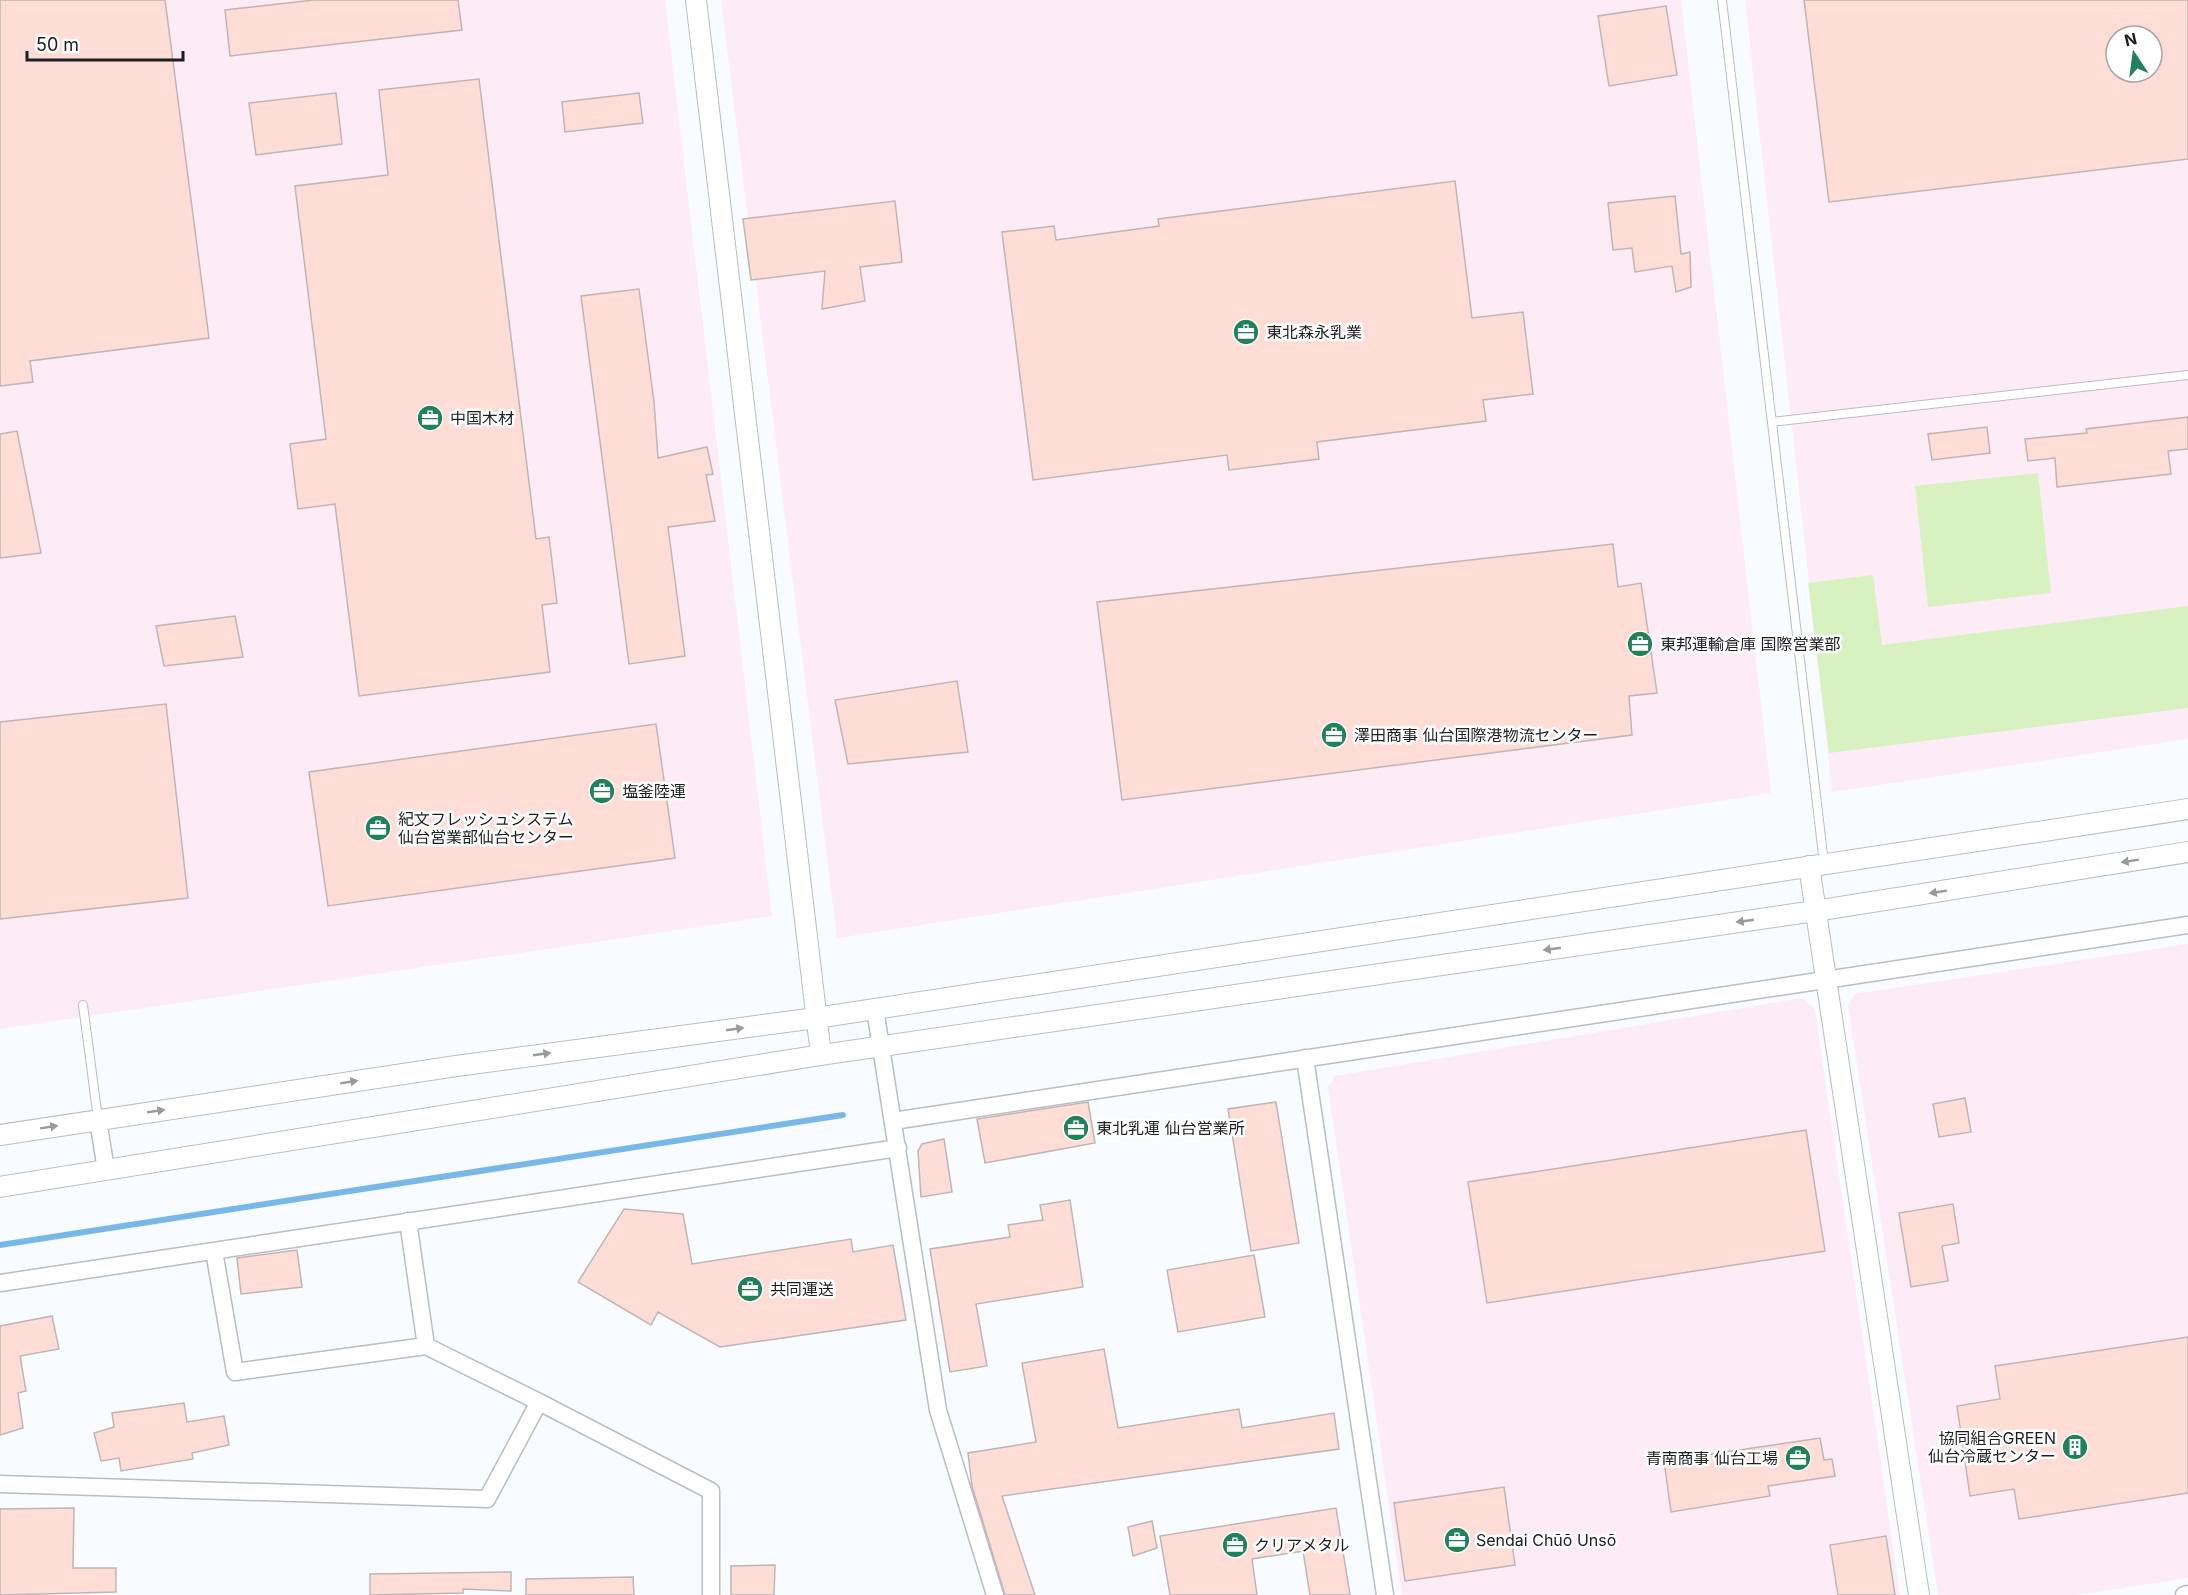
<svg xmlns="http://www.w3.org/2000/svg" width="2188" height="1595" viewBox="0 0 2188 1595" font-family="Inter,'Noto Sans JP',sans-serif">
<rect width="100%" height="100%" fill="#f8fbff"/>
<path fill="#fdebf6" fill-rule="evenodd" d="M0,0H665L772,916L0,1029Z
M721,0H1681L1771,793L837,938Z
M1745,0H2188V739L1832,792ZM2116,36H2152V72H2116Z
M2188,944V1578L2077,1595H1938L1848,1005L1855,994Z
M1802,998L1815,1010L1900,1595H1402L1328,1087L1335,1076Z"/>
<path fill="#d7f2c0" d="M2038,473L2051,593L1928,607L1915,486Z
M1873,575L1882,645L2188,606V708L1829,753L1808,583Z"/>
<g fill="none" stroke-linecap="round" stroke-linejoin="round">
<path stroke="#78b8e8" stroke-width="6" d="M0,1245L843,1115"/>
</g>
<path fill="#feddd6" stroke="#bfb6b4" stroke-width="1.5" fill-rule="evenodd" d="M0,0H165L209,338L30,361L33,382L0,386Z
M314,0H458L462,30L230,56L225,10Z
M1804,0H2188V159L1829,202ZM2116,36H2152V72H2116Z
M1666,6L1677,75L1609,86L1598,16Z
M479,79L536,539L549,537L557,603L542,605L550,672L359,696L335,504L298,509L290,444L326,439L295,186L388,175L379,90Z
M336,93L342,144L256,155L249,103Z
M639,93L643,123L565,132L562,102Z
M1455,181L1472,318L1523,312L1533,394L1483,400L1486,421L1317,442L1319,459L1229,470L1227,455L1033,480L1002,232L1054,226L1056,240L1159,226L1158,219Z
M1675,196L1681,254L1690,252L1691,287L1676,292L1672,266L1635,272L1632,248L1613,250L1608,203Z
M895,201L902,262L860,267L865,301L822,309L825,271L751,280L743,219Z
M639,289L654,402L658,458L707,447L713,474L706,475L715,521L668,527L685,656L629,664L581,296Z
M2188,417V449L2168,451L2171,474L2057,487L2055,458L2028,461L2025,439L2087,433L2086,429Z
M1987,427L1990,453L1932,460L1928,434Z
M17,431L41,553L0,558V434Z
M1613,544L1618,587L1641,583L1657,693L1629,696L1632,735L1122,800L1097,602Z
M235,616L243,657L164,666L156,626Z
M957,681L968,752L848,764L835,700Z
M166,704L188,898L0,919V722Z
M656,724L675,858L328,906L309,772Z
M1965,1098L1971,1132L1939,1137L1933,1104Z
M1088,1102L1095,1143L985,1163L977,1119Z
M1276,1102L1299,1243L1251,1251L1228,1109Z
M1806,1130L1825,1251L1487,1303L1468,1182Z
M944,1139L952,1192L921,1197L918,1151L922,1144Z
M1070,1200L1083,1287L976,1304L987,1366L950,1372L930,1249L1010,1237L1008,1225L1043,1220L1040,1205Z
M1953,1204L1959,1243L1942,1246L1948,1281L1911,1287L1899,1213Z
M624,1209L683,1214L692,1264L851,1239L853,1252L893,1245L906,1320L720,1347L658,1312L651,1325L578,1282Z
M297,1250L302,1287L241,1294L237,1258Z
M1254,1255L1265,1317L1178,1332L1167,1270Z
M52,1316L59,1349L20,1356L26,1391L18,1393L23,1428L0,1435V1326Z
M2188,1337V1493L2019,1519L2014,1489L1970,1496L1957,1406L2000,1399L1995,1366Z
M1104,1349L1118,1428L1239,1409L1242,1428L1334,1413L1339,1449L1002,1496L1035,1595H1005L972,1486L968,1453L1036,1442L1022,1363Z
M184,1403L187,1422L224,1416L229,1445L192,1453L193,1459L121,1471L119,1458L101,1461L94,1433L114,1427L112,1413Z
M1820,1438L1824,1460L1832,1459L1835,1476L1768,1486L1770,1496L1671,1512L1664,1461Z
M1504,1487L1515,1565L1405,1581L1394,1503Z
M74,1508L73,1568H116V1592L0,1595V1509Z
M1336,1508L1350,1595H1310L1303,1551L1252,1559L1257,1595H1170L1160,1536Z
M1152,1521L1157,1548L1133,1556L1128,1527Z
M1886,1536L1895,1595H1838L1830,1545Z
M775,1565L774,1595H731V1566Z
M511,1572V1591L463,1589V1593L370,1595V1574Z
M633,1577L634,1595H526V1579Z"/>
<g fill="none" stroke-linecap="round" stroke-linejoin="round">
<g stroke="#b9bdc4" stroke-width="10">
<path id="service" d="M1722,0L1824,863
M1772,422L2188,375
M83,1005L98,1119"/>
</g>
<g stroke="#b9bdc4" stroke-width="19">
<path id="minor" d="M875,1009L938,1410L995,1595
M1305,1058L1385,1595
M98,1120L106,1170
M893,1121L2188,925
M408,1221L426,1346
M214,1251L235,1372L426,1346L539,1402
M0,1283L898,1148
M0,1484L487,1499L539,1402L711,1491V1595
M2184,1595L2188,1594"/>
</g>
<g stroke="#b9bdc4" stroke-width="22">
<path id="tertiary" d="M696,0L821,1055
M1809,866L1919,1595
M0,1135L456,1066L816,1018L2188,809
M0,1187L821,1055L1815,911L2188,852"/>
</g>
<use href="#service" stroke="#fff" stroke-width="8"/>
<use href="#minor" stroke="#fff" stroke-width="16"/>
<use href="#tertiary" stroke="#fff" stroke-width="20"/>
</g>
<defs><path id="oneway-solid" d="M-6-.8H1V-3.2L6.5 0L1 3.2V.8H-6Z" transform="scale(1.5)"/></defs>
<g fill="#999a9b">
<use href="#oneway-solid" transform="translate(2130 861) rotate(171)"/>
<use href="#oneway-solid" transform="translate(1938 892) rotate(171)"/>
<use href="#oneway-solid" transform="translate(1745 921) rotate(172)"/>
<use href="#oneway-solid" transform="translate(1552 949) rotate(172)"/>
<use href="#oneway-solid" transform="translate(735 1029) rotate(-8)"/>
<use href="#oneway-solid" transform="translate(542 1054) rotate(-8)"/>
<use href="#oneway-solid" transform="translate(349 1082) rotate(-9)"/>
<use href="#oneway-solid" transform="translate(156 1111) rotate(-9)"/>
<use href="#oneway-solid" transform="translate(49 1127) rotate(-9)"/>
</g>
<defs>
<g id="office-disc" transform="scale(1.35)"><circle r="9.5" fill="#20815a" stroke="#fff"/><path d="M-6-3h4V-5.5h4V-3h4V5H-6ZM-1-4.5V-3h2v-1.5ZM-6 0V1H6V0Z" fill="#fff"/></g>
<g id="building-disc" transform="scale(1.35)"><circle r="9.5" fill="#20815a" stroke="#fff"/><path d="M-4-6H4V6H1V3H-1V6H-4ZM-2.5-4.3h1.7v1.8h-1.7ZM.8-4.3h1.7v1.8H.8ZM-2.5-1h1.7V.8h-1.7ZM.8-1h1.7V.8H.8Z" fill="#fff"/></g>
</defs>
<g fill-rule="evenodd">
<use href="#office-disc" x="1246" y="332"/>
<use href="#office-disc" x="430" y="418"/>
<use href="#office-disc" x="1640" y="644"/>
<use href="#office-disc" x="1334" y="735"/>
<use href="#office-disc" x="602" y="791"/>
<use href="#office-disc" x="378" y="828"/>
<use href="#office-disc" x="1076" y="1128"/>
<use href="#office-disc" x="750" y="1289"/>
<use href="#building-disc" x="2075" y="1447"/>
<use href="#office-disc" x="1798" y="1458"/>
<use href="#office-disc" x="1457" y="1540"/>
<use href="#office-disc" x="1235" y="1545"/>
</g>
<g text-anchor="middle" stroke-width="5" stroke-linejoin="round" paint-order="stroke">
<g font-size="16" fill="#1d1e20" stroke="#fff" text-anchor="start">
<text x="1266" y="338">東北森永乳業</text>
<text x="450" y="424">中国木材</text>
<text x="1660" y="650">東邦運輸倉庫 国際営業部</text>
<text x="1354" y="741">澤田商事 仙台国際港物流センター</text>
<text x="622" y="797">塩釜陸運</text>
<text x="398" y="825">紀文フレッシュシステム<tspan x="398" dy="18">仙台営業部仙台センター</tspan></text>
<text x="1096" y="1134">東北乳運 仙台営業所</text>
<text x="770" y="1295">共同運送</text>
<text x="2056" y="1444" text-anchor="end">協同組合GREEN<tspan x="2056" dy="18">仙台冷蔵センター</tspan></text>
<text x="1778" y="1464" text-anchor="end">青南商事 仙台工場</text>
<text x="1476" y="1546">Sendai Chūō Unsō</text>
<text x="1254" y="1551">クリアメタル</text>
</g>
</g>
<g transform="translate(2134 54) rotate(347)"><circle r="28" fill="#ffffff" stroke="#a5a5a6" stroke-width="1.5"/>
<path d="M0-4.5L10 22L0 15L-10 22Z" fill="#20815a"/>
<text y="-9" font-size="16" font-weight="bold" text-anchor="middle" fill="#1d1e20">N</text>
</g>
<path d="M27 51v9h156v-9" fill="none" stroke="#1d1e20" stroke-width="3"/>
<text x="36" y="51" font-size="18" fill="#1d1e20" stroke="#ffffff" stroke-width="4.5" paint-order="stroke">50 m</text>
</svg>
